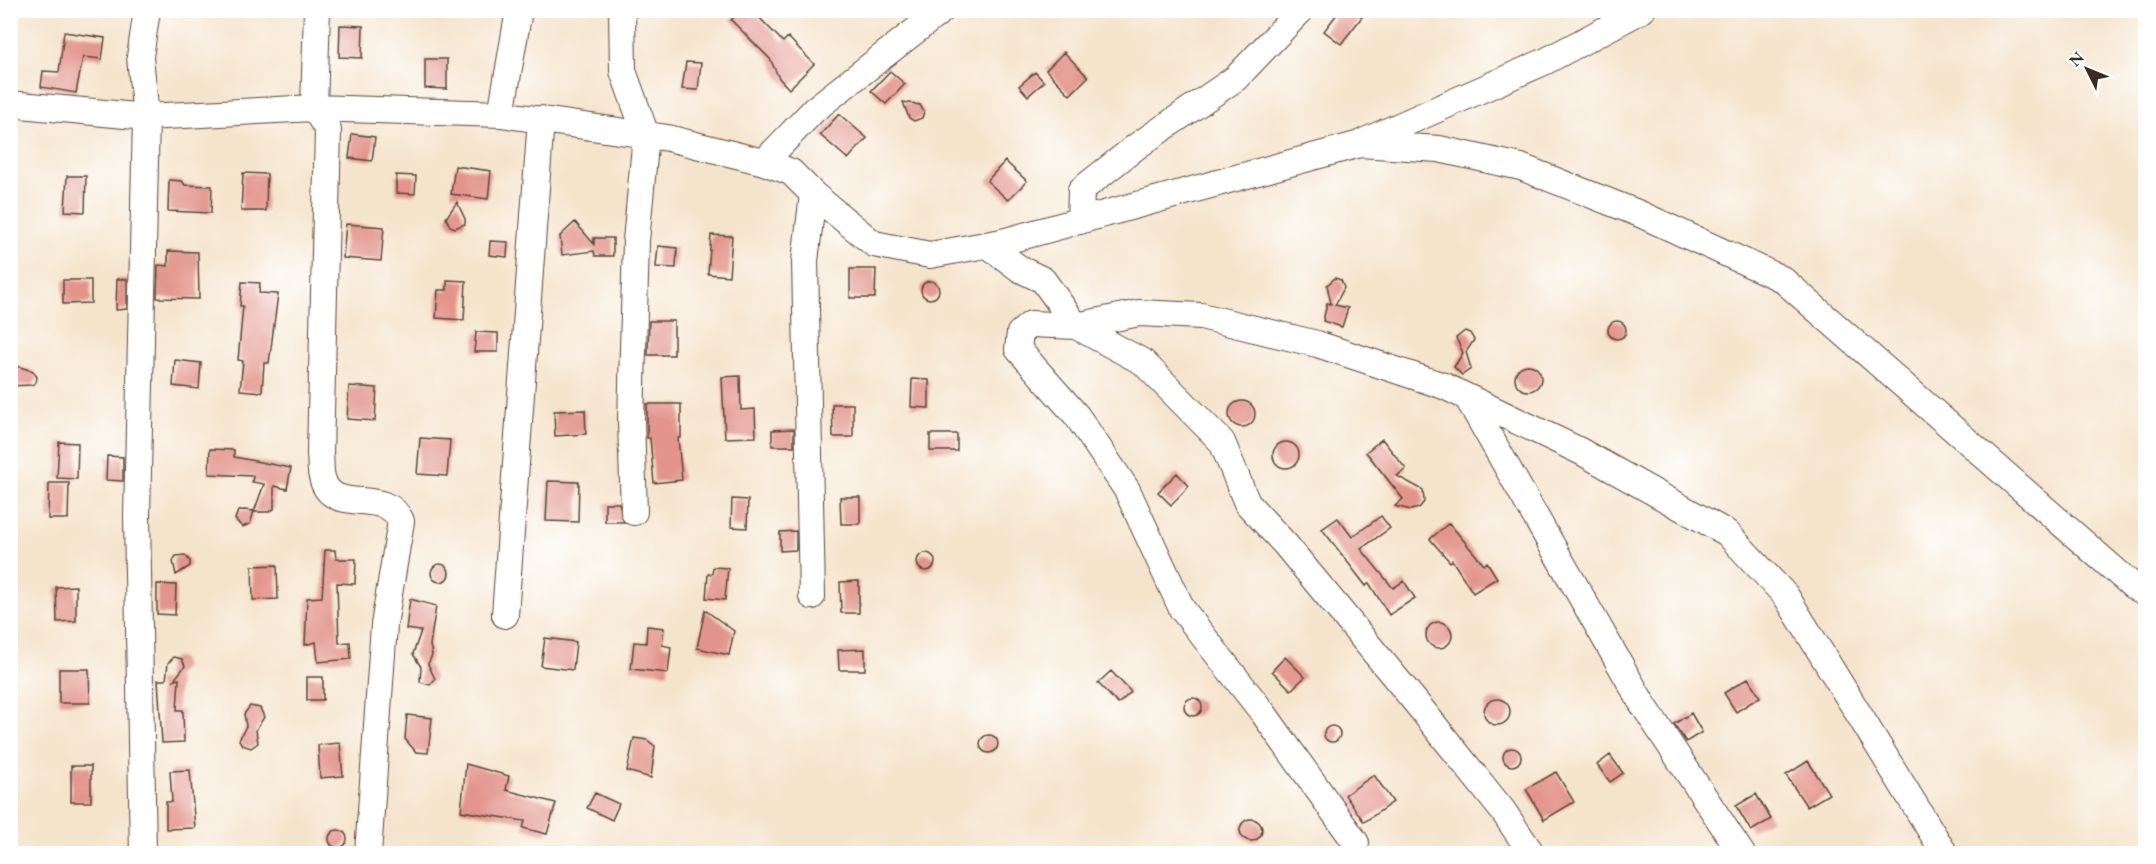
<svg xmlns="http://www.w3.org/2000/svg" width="2156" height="864" viewBox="0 0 2156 864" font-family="'EB Garamond',serif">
<rect width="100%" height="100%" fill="#fff"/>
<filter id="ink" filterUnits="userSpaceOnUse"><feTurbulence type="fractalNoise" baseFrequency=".0167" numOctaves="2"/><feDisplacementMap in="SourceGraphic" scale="12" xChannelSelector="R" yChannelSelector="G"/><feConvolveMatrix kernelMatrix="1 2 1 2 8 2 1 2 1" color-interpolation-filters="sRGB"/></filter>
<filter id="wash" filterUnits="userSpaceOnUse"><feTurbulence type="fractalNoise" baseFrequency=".008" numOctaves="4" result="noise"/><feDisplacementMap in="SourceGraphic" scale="24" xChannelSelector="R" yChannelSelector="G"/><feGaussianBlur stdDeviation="1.35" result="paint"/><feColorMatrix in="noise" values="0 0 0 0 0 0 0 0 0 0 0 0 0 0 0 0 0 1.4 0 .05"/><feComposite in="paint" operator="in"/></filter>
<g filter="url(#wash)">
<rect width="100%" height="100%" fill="#f5e4cc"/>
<g id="blocks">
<path fill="#e3958d" d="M741,10H752L783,42L788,37L814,64L789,89L779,78L770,59L731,20Z
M1340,10H1354L1362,17L1341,44L1324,31Z
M340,25L363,26L362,58L339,57Z
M64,32L105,38L102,59L83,57L76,93L41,87L43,71L59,72Z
M1064,52L1088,77L1070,95L1046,70Z
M425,59H447V89L425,88Z
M686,62L701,63L698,90L682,89Z
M890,71L905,84L886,104L871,91Z
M1035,72L1044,82L1028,96L1019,86Z
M903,102L920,105L924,112L922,118L914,121L909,118Z
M839,114L867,138L848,159L820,135Z
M352,134L375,137L372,161L349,158Z
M1005,161L1027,181L1008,200L987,181Z
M455,166L491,171L488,199L451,194Z
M243,173L267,174L266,211H241Z
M396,175L416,176L415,194L396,193Z
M67,176H86L85,212L65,211Z
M169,180L182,181L185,185L212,186L211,213L168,211Z
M457,202L465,219V224L455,228L450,226L446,218Z
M575,222L594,244V238H613V256H595L594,251L562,255L560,236Z
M346,224L384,227L381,261L343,258Z
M711,235L732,236L729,276L708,274Z
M490,241L508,242L507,257L489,255Z
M658,246L677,248L676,268L656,267Z
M168,251L198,252L199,299L157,298L158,265L168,266Z
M850,269H876L875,298H850Z
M1335,278L1341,280L1344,288L1335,305L1348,308L1342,327L1323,321L1327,303L1331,304L1327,285Z
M117,279H127V309L116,310Z
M63,280H91V303L63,304Z
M447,280L466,281L464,320L436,318L438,290H447Z
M921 290a9 9 0 1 1 18 0a9 9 0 1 1-18 0Z
M242,282L260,283L259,293L278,294L269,363H264L262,392L240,390L243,361L238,360L243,306H240Z
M649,321H674V355H648Z
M1608 330a9 9 0 1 1 18 0a9 9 0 1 1-18 0Z
M1465,331L1470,333L1474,340L1466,352L1471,369L1462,375L1454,367L1463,353L1456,338Z
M476,332L498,333V352H474Z
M175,360L201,363L199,389L173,386Z
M10,364L33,371L37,377L36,382L32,385L10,386Z
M1515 378a13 13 0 1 1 26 0a13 13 0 1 1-26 0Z
M740,376L741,410L755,409L756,437L725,438L722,377Z
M912,379L929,380V408L911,407Z
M349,386L377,388L375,421L347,419Z
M1229 414a13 13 0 1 1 26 0a13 13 0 1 1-26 0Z
M647,404H681V438H678L682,480L654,483L650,438H647Z
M832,404H853V437H833Z
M585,410L586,434L555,436L554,411Z
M794,429V446H772V430Z
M930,434H957V451H930Z
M420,438L450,440L447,476L417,474Z
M1382,439L1406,469L1397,476L1423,490L1424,502L1419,508L1411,510L1395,506L1403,499L1366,452Z
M1273 455a13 13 0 1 1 26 0a13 13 0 1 1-26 0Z
M59,442L78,443L77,479L57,478Z
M210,449L234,450V457L291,468L287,489L274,486V509L269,512H254L264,484L252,482L253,476L209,474Z
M107,456L123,457V481L106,480Z
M1177,473L1189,486L1171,505L1158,492Z
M548,481L579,482L578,522L546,521Z
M49,483H69L68,519H48Z
M840,497H860V524H841Z
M732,499L748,500L747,528L731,527Z
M605,503H619L624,522H605Z
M244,510L254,511L250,524L242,527L235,519L238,511Z
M1381,516L1390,528L1361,549L1393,588L1404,581L1415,598L1389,615L1369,583L1366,586L1322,529L1338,518L1352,537Z
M1449,523L1484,565L1487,562L1497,578L1473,593L1452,560L1450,562L1430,539Z
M796,531V550L780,551V532Z
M325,550H335L336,559H356L355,584L337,583L339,643L350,642L351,659L318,662L316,642L305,645L307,598L322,597Z
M917 562a9 9 0 1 1 18 0a9 9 0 1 1-18 0Z
M185,555L190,561V566L176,575L173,561L176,556Z
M431 573a9 9 0 1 1 18 0a9 9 0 1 1-18 0Z
M277,565L278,599L253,600L252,566Z
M713,567L728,568L725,600L706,598L708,574H712Z
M859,581V613H841L840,582Z
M157,584L176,585L175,615L157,614Z
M76,586V621L57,622L56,587Z
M410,599L436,606L430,645L432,655L428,664L435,679L430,685L420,682L421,667L413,654L421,631L406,629Z
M705,610L734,631L729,655L697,648Z
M1426 635a13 13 0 1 1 26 0a13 13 0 1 1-26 0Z
M647,626L664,628L662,645L671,647L668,673L631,669L634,642L646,643Z
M545,638L576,642L573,670L541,666Z
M865,649V670H839L838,650Z
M174,657L182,659L185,666L174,680L179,679L177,710H183L184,742L162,743L158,680H166L168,663Z
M1285,657L1305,677L1291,690L1272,671Z
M59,669H89L90,703H59Z
M1111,671L1131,692L1118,704L1098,683Z
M307,677H323V700H307Z
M1748,678L1760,697L1736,712L1724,693Z
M1184 707a9 9 0 1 1 18 0a9 9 0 1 1-18 0Z
M1484 712a13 13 0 1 1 26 0a13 13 0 1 1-26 0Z
M250,706L260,708L264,717L256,730L258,743L251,748L242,745L239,740L246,726L244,714Z
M1691,713L1702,732L1686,742L1674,724Z
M407,715L432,718L428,753L416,752L405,739Z
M1324 734a8 8 0 1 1 16 0a8 8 0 1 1-16 0Z
M980 744a9 9 0 1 1 18 0a9 9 0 1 1-18 0Z
M634,738L647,740L655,746L651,778L627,771Z
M340,743L343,776L320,778L318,745Z
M1503 757a9 9 0 1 1 18 0a9 9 0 1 1-18 0Z
M1610,755L1623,773L1610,782L1597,765Z
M1808,761L1829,794L1807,807L1786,775Z
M466,764L509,776L506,790L556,803L547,834L523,828L525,821L461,811Z
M71,766H91V802H71Z
M190,770L195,828L166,829V802H172L170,771Z
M1556,772L1574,802L1544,820L1526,789Z
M1374,775L1393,802L1364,822L1345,795Z
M595,793L619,804L612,820L587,808Z
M1756,794L1771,819L1751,831L1736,806Z
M1240 830a11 11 0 1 1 22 0a11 11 0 1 1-22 0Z
M329 839a9 9 0 1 1 18 0a9 9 0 1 1-18 0Z"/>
</g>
</g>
<g filter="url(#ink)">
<use href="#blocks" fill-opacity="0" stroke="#574638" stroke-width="1.5"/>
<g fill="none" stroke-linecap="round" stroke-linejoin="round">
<g stroke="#574638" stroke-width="28">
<path id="minor" d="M317,10L314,108L328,130L320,454C321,461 320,470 322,477C331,518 385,485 401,521L384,625L368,854
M622,10L623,71L646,135L636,241L631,421L634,512
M10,104L146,117L314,108L501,114L668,138L764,162L791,172L813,194L874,244L930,255L1002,242L1360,144L1439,149L1521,167L1640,214L1782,279L2133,586L2146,593
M501,114L519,10
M1363,142L1546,61L1642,10
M764,162L815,109L942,10
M1080,221L1081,190L1137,146L1236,78L1301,10
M988,245L1020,269L1043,280L1076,326L1139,313L1201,316L1317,344L1444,386L1580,451L1727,533L1786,596L1945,854
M1467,397L1642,703L1742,854
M812,596L805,261L813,194
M505,615L541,119
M1356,843L1264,714L1182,609L1127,490L1077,416L1018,349L1020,333L1031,324L1076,326L1143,362L1222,442L1247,503L1285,544L1418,705L1503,811L1532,854
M143,854L137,516L146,117L140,57L147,10"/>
</g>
<use href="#minor" stroke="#fff" stroke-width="26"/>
</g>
</g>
<rect width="2156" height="864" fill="none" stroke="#fff" stroke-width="36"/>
<g transform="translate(2087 69) rotate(313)" stroke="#ffffff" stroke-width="4.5" paint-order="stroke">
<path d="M0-4.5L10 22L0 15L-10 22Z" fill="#3b2a1e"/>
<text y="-9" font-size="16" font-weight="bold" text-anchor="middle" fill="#3b2a1e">N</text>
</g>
</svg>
